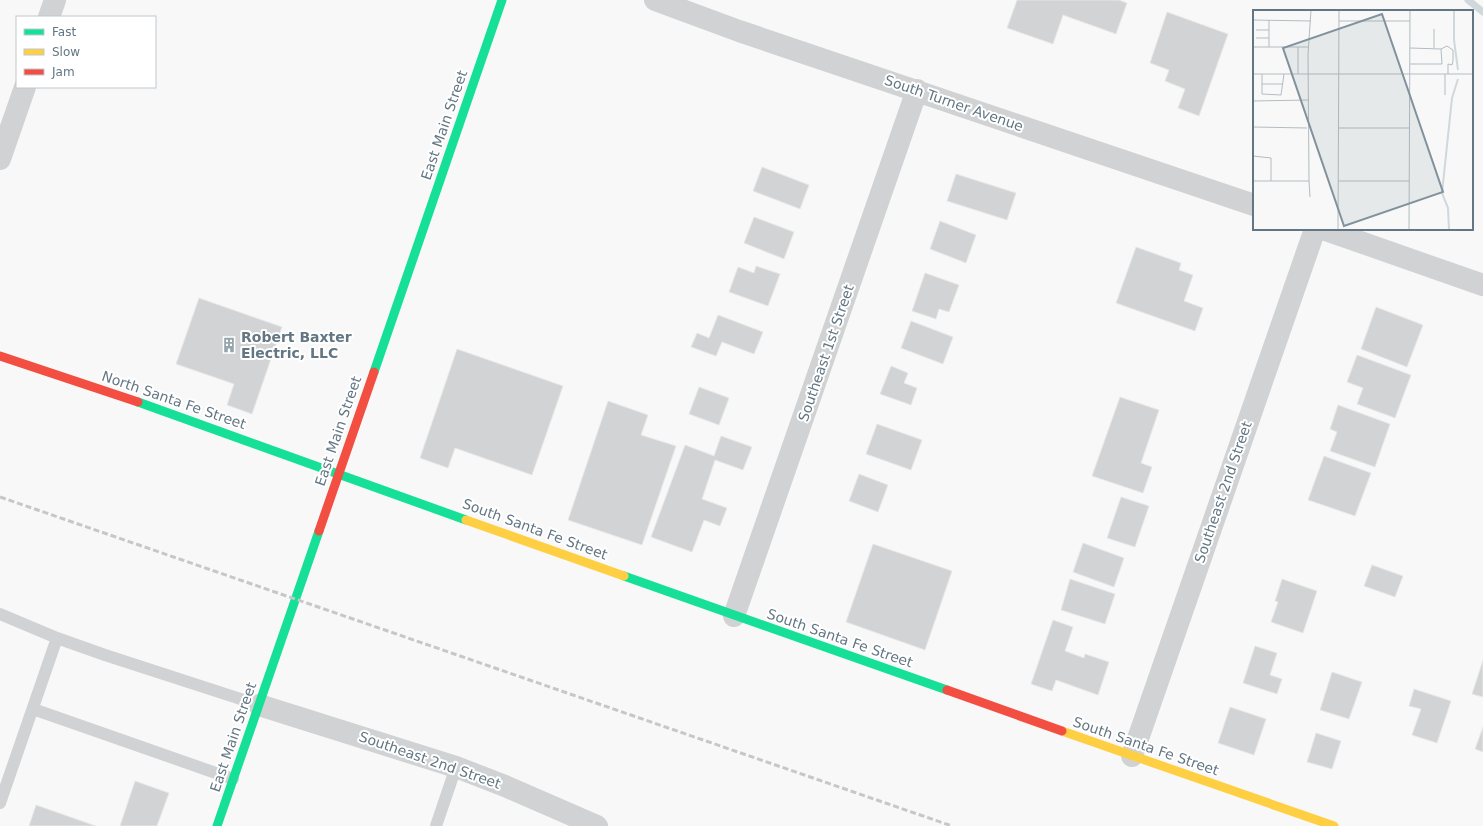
<svg xmlns="http://www.w3.org/2000/svg" width="1483" height="826" viewBox="0 0 1483 826" font-family="'DejaVu Sans',sans-serif">
<rect width="100%" height="100%" fill="#f8f8f8"/>
<g fill="none" stroke-linecap="round" stroke-linejoin="round">
<path stroke="#cfd8db" stroke-width="7" d="M1468,0L1483,12"/>
</g>
<path fill="#d2d3d4" stroke="#e8e8e8" d="M1017,0H1119L1127,3L1116,34L1063,15L1053,44L1007,28Z
M1167,12L1228,34L1199,116L1178,108L1185,89L1165,81L1169,70L1150,63Z
M762,167L809,185L800,209L753,191Z
M956,174L1016,193L1007,220L947,201Z
M754,217L794,232L784,259L744,243Z
M940,221L976,235L966,263L930,249Z
M1136,247L1181,263L1179,270L1193,275L1184,301L1203,308L1195,331L1116,303Z
M756,266L780,274L768,306L729,292L738,267L754,273Z
M925,273L959,285L949,312L939,309L936,319L912,311Z
M199,298L282,327L252,414L227,405L234,384L176,364Z
M1376,307L1423,325L1407,367L1361,349Z
M718,315L763,332L754,354L722,342L716,356L691,347L697,333L709,338Z
M911,321L953,337L943,364L901,348Z
M457,349L563,386L532,475L455,448L448,468L420,458Z
M1357,355L1411,375L1395,418L1357,404L1363,388L1347,382Z
M891,366L908,373L904,383L917,388L911,405L880,394Z
M699,387L729,398L719,425L689,414Z
M1120,397L1159,410L1141,463L1152,467L1143,493L1092,476Z
M608,401L648,415L641,435L676,446L642,545L568,520Z
M1338,405L1390,424L1375,467L1330,451L1337,432L1330,429Z
M877,424L922,440L911,470L866,454Z
M721,436L752,447L743,470L715,460L702,499L727,508L720,526L704,520L692,552L651,537L685,445L714,456Z
M1324,456L1371,473L1355,516L1308,500Z
M859,474L888,485L878,512L849,501Z
M1121,497L1149,506L1135,547L1107,538Z
M1083,543L1124,558L1114,587L1073,572Z
M873,544L952,571L925,650L846,622Z
M1372,565L1403,576L1395,597L1364,586Z
M1070,579L1115,594L1105,624L1061,610Z
M1282,579L1317,591L1303,633L1271,622L1278,602L1275,601Z
M1053,620L1073,627L1065,651L1084,658L1085,654L1109,662L1098,695L1056,680L1052,691L1031,684Z
M1255,646L1277,653L1270,675L1282,679L1277,694L1243,683Z
M1483,660V697L1472,694Z
M1332,672L1362,682L1349,719L1320,710Z
M1414,689L1451,701L1437,743L1412,735L1421,709L1409,706Z
M1230,707L1266,719L1254,755L1218,743Z
M1483,727V752L1475,749Z
M1316,733L1341,741L1332,769L1307,762Z
M135,781L169,793L157,826H120Z
M36,805L96,826H29Z"/>
<g fill="none" stroke-linecap="round" stroke-linejoin="round">
<path stroke="#d0d2d3" stroke-width="12" d="M0,614L57,638L105,655L259,705
M33,709L233,779
M0,803L57,638
M436,826L456,767"/>
<path stroke="#d0d2d3" stroke-width="22" d="M655,0L739,31L1254,205
M49,17L55,0
M0,159L25,87
M1323,229L1483,285
M734,616L917,90
M259,705L456,767L505,786L597,826
M1132,756L1315,229"/>
<path stroke="#16e098" stroke-width="9" d="M374,372L502,0
M138,402L466,520
M624,576L947,690
M217,826L319,531"/>
<path stroke="#ffcf43" stroke-width="9" d="M466,520L624,576
M1062,731L1334,826"/>
<path stroke="#f24e42" stroke-width="9" d="M0,356L138,402
M319,531L374,372
M947,690L1062,731"/>
<path stroke="#c5c7c8" stroke-width="3" stroke-dasharray="6 3" stroke-linecap="butt" d="M0,497L952,826"/>
</g>
<defs>
<g id="building-bare" transform="scale(1.2)"><path d="M-4-6H4V6H1V3H-1V6H-4ZM-2.5-4.3h1.7v1.8h-1.7ZM.8-4.3h1.7v1.8H.8ZM-2.5-1h1.7V.8h-1.7ZM.8-1h1.7V.8H.8Z" fill="#96a4ac" stroke="#fff" stroke-width="2.5" paint-order="stroke"/></g>
</defs>
<g fill-rule="evenodd">
<use href="#building-bare" x="229" y="345"/>
</g>
<g text-anchor="middle" stroke-width="4" stroke-linejoin="round" paint-order="stroke">
<g font-size="14" fill="#627683" stroke="#fff">
<text transform="translate(954 103) rotate(19)" y="5">South Turner Avenue</text>
<text transform="translate(444 125) rotate(-71)" y="5">East Main Street</text>
<text transform="translate(826 353) rotate(-71)" y="5">Southeast 1st Street</text>
<text transform="translate(174 400) rotate(19)" y="5">North Santa Fe Street</text>
<text transform="translate(338 431) rotate(-71)" y="5">East Main Street</text>
<text transform="translate(1223 492) rotate(-71)" y="5">Southeast 2nd Street</text>
<text transform="translate(535 529) rotate(20)" y="5">South Santa Fe Street</text>
<text transform="translate(840 638) rotate(19)" y="5">South Santa Fe Street</text>
<text transform="translate(233 737) rotate(-71)" y="5">East Main Street</text>
<text transform="translate(1146 746) rotate(19)" y="5">South Santa Fe Street</text>
<text transform="translate(430 760) rotate(19)" y="5">Southeast 2nd Street</text>
</g>
<g font-size="14" font-weight="bold" fill="#627683" stroke="#fff" text-anchor="start">
<text x="241" y="342">Robert Baxter<tspan x="241" dy="16">Electric, LLC</tspan></text>
</g>
</g>
<g transform="translate(1253 10)">
<rect width="220" height="220" fill="#f8f8f8"/>
<path fill="none" stroke="#cfd8db" stroke-width="2" d="M201,0V30L205,60M196,220L195,198L189,183L199,88L205,69"/>
<path fill="none" stroke="#b3bcc2" stroke-width="1" d="M0,10L58,11M86,11H157M3,20H16M3,28H16M0,37H55M16,37V10M181,38V19M188,39L194,36L200,40V51L199,55L195,54V64M157,54H189L188,39L157,38M0,64H220M9,64V84L28,85L31,64M45,64V37M192,64V85M9,74H30M0,91L56,90M0,117L54,118M85,118H156M0,146L18,148V171M0,171H56L55,44L58,0M56,171L57,187M85,171H156M85,220L86,0M156,220L157,0"/>
<path fill="#81929c" fill-opacity="0.15" stroke="#81929c" stroke-width="2" d="M129,4L190,182L91,216L30,38Z"/>
<rect width="220" height="220" fill="none" stroke="#627683" stroke-width="2"/>
</g>
<rect x="16" y="16" width="140" height="72" fill="#ffffff" stroke="#c0c8cd"/>
<rect x="24" y="29" width="20" height="6" fill="#16e098" stroke="#c0c8cd"/>
<text x="52" y="36" font-size="12" fill="#627683">Fast</text>
<rect x="24" y="49" width="20" height="6" fill="#ffcf43" stroke="#c0c8cd"/>
<text x="52" y="56" font-size="12" fill="#627683">Slow</text>
<rect x="24" y="69" width="20" height="6" fill="#f24e42" stroke="#c0c8cd"/>
<text x="52" y="76" font-size="12" fill="#627683">Jam</text>
</svg>
